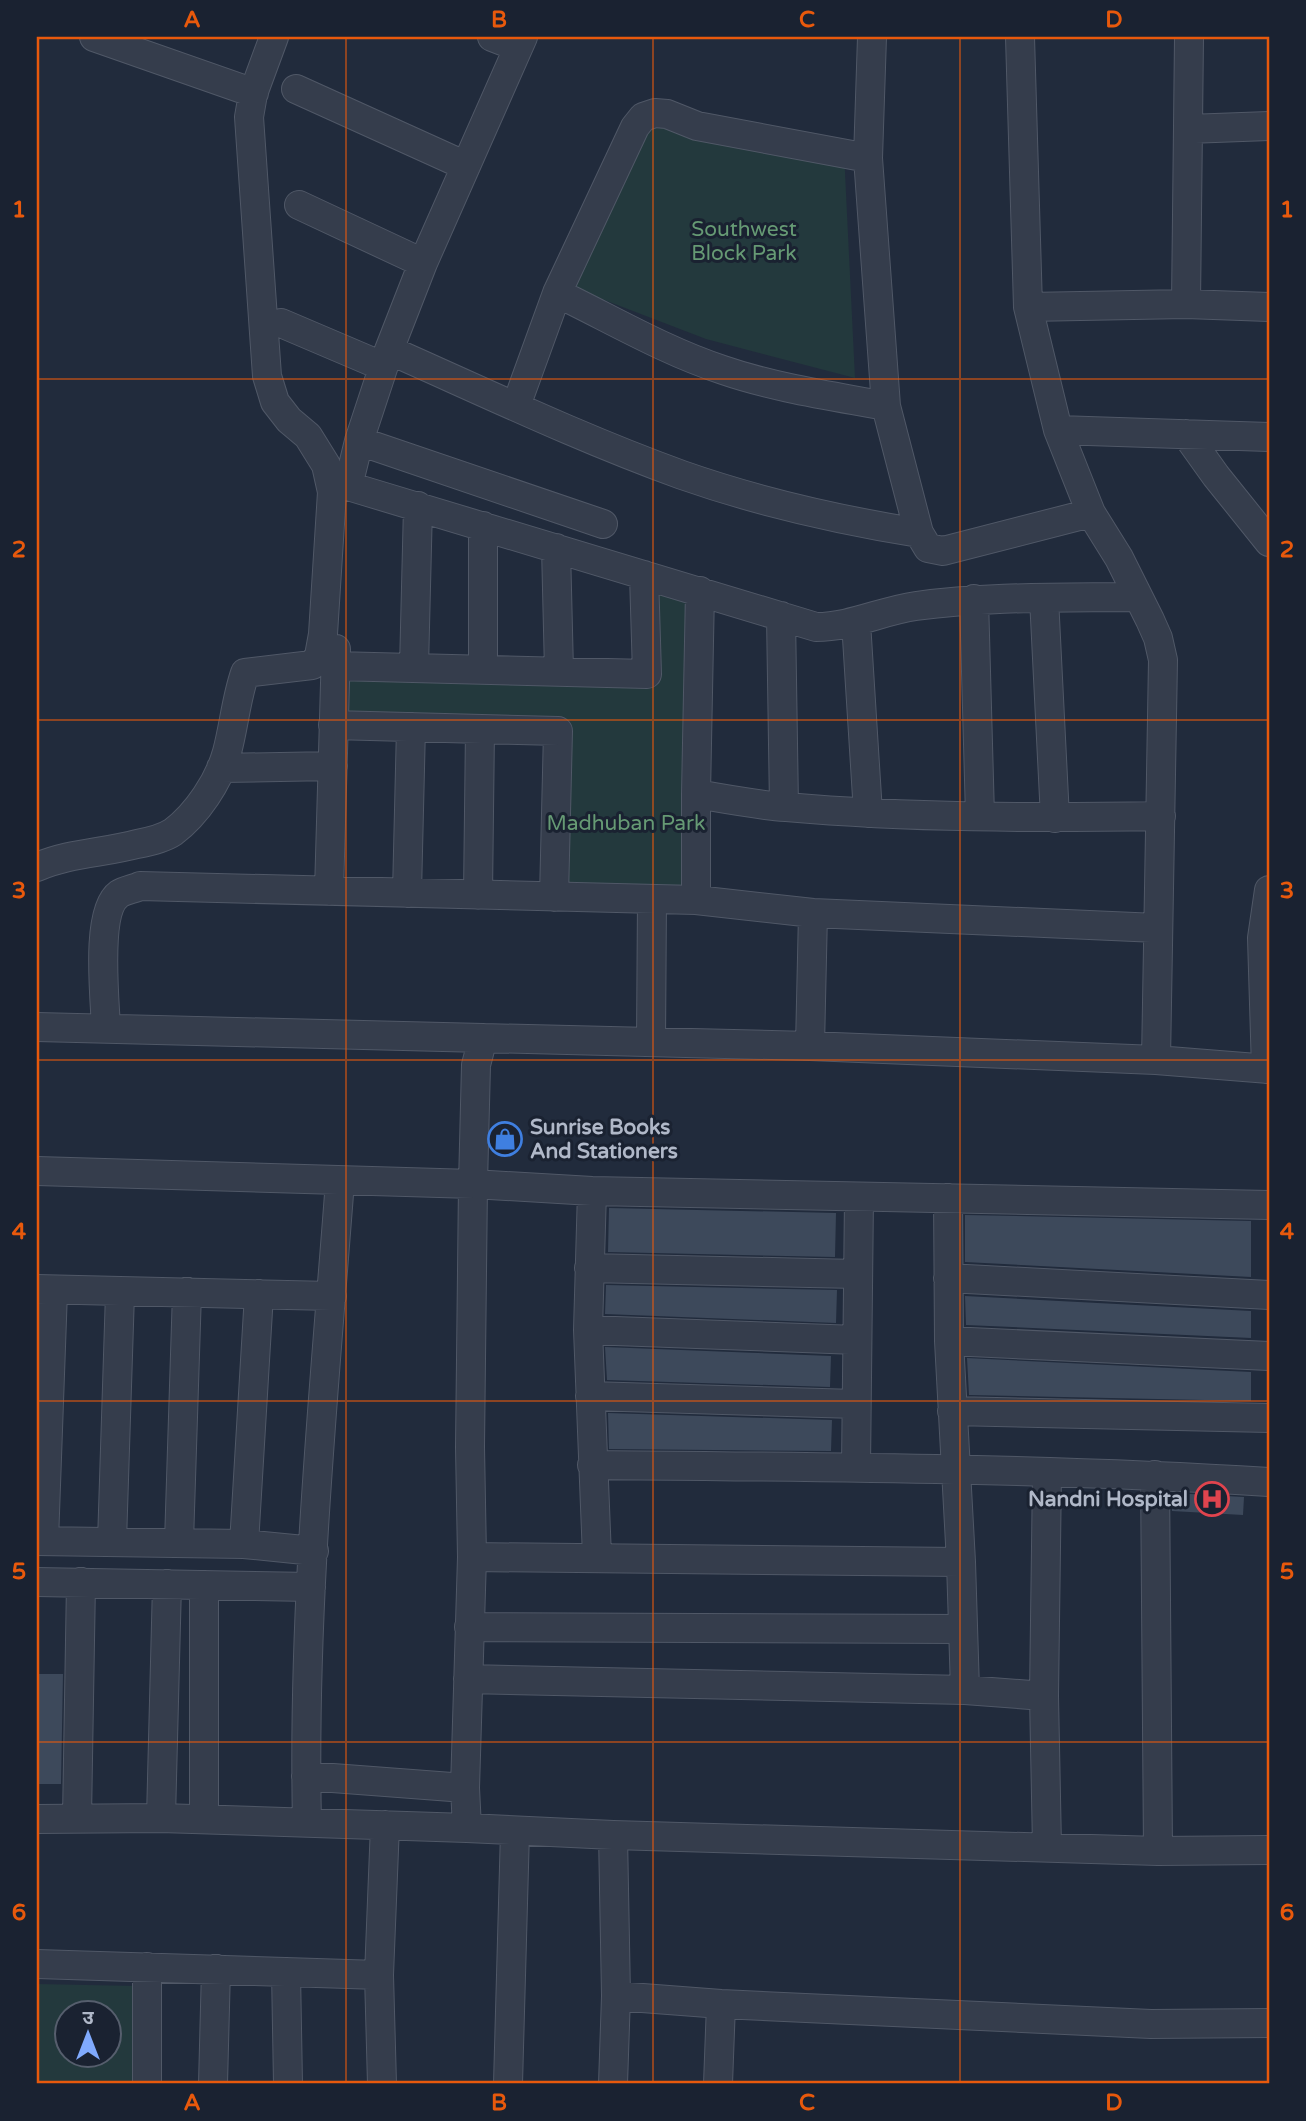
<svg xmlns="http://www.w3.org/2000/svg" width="1306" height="2121" viewBox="0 0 1306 2121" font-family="'Varela Round','Noto Sans Devanagari',sans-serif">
<rect width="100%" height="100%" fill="#212b3c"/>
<path fill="#23393d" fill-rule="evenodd" d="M636,115L844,152L855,378L706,339L573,288Z
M644,575L700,591L696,900L554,897L557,731L333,725L335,666L647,674Z
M37,1984L136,1986L135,2084H37ZM66,2012H108V2054H66Z"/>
<path fill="#3d495b" d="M609,1208L836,1213L835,1257L608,1252Z
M965,1215L1251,1221V1277L965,1262Z
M606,1285L837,1290L836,1323L605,1314Z
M965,1296L1251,1311V1338L966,1325Z
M605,1347L831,1356L830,1387L607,1380Z
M967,1358L1251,1372V1401L969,1395Z
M608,1413L832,1420L831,1451L609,1449Z
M1172,1493L1244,1497L1243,1515L1172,1511Z
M37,1674H63L61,1784H37Z"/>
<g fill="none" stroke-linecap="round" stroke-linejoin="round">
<g stroke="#505867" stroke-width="30">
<path id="minor" d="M94,37L254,93
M492,37L518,47
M523,37L423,263L389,350C486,393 582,439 682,475C759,502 839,520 919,533
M872,37L868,158L886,406L919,533L928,548L943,551L1091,513
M1020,37L1028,307L1058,430L1091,513L1119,558L1150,620L1158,638L1163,660L1156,1060L1269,1069
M296,89L466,166
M1188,129L1269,126
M868,158L697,126L667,114L655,113L643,117L635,127L557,293C611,319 665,351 723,370C775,388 832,396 886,406
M299,205L423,263
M1186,304L1189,37
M1028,307L1186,304L1269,307
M281,323L382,366
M389,350L359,441L348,486L816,627C851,627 881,611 916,606C989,596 1063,598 1137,597
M516,406L557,293
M1058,430L1269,437
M1186,434L1216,476L1269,542
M359,441L603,524
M483,526V669
M556,548L559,671
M700,591L696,794C726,799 756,805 786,807C911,818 1036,818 1161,816
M1044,598L1055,818
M974,599L980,816
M781,616L784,807
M856,622L868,813
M335,666L647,674L644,575
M414,668L418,506
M333,725L558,731L554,897
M221,768L333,766
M696,794V900
M37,867C69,853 103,853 137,844C148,842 164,838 173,832C197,814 219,781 227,752C234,726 236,699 245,673L312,665L319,656L323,634L332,492L326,465L308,436L289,420L275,402L267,376L249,117L253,94L274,37
M329,891L336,649
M407,893L411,727
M478,895L480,729
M37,1027L483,1038
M106,1028C105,1000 95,911 119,894C125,890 134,889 140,886L696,900L813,913L1157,928
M651,1042L652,899
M810,1046L813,913
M1156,1060L810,1046L483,1038L476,1065L473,1184L470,1447L472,1557L465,1788L467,1828L613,1835L1158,1851L1269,1850
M1266,1069L1262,938L1269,890
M37,1171L473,1184L592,1191L1269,1205
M592,1191L588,1330L597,1557
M948,1198L949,1341L961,1562L965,1690
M589,1268L857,1274
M948,1278L1269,1295
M37,1289L332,1296
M588,1330L857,1340
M949,1341L1269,1356
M590,1396L856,1404
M952,1411L1269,1418
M592,1465C818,1467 1044,1468 1269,1482
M856,1467L859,1198
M1155,1475L1158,1851
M37,1541L244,1544L314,1551
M44,1541L53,1291
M112,1542L120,1293
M179,1542L187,1292
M244,1544L259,1294
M472,1557L961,1562
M37,1582L311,1587
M204,1585V1819
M469,1627L963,1629
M468,1679L965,1690L1044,1696
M306,1776L465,1788
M77,1818L81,1582
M161,1818L167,1584
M37,1819L161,1818L467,1828
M307,1822C302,1609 324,1394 340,1181
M613,1835L616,1996L613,2084
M1047,1847L1044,1696L1047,1472
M37,1964L379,1975
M286,1972L288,2084
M616,1996L721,2004L1151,2024L1269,2023
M147,2084V1967
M213,2084L216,1969
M382,2084L379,1975L385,1825
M508,2084L515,1831
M718,2084L721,2004"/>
</g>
<use href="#minor" stroke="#353d4c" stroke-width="28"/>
</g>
<path fill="none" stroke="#e8590c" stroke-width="2" stroke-opacity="0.55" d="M346,37V2084M653,37V2084M960,37V2084M37,379H1269M37,720H1269M37,1060H1269M37,1401H1269M37,1742H1269"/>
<defs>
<g id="shop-ring" transform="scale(1.75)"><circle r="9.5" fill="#1a2231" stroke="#3f7fe0" stroke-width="1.5"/><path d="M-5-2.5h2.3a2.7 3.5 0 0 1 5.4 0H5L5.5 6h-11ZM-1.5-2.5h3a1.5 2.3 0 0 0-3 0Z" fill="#3f7fe0"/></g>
<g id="hospital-ring" transform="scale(1.75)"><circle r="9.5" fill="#1a2231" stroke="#e0444e" stroke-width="1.5"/><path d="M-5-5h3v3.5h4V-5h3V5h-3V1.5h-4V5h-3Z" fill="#e0444e"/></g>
</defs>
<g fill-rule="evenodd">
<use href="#shop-ring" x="505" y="1139"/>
<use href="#hospital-ring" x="1212" y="1499"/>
</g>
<g text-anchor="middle" stroke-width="6" stroke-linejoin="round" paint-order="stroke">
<g font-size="21" fill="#669a74" stroke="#1a2231">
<text x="744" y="236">Southwest<tspan x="744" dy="24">Block Park</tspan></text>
<text x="626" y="830">Madhuban Park</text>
</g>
<g font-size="21" font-weight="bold" fill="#b0b8c8" stroke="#1a2231" text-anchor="start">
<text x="530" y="1134">Sunrise Books<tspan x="530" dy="24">And Stationers</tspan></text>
<text x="1188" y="1506" text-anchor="end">Nandni Hospital</text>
</g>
</g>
<rect width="1306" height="2121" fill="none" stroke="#1a2231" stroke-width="77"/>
<g transform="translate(88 2034)"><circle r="33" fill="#1a2231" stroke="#565e6d" stroke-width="2"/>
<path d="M0-5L12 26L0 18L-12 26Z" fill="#80aafd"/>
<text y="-10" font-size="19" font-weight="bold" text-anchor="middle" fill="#b0b8c8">उ</text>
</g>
<rect x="38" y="38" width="1230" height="2044" fill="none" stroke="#e8590c" stroke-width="2.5"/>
<g font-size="23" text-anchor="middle" font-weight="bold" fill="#e8590c">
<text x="192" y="27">A</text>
<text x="499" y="27">B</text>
<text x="807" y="27">C</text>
<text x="1114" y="27">D</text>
<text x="19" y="217">1</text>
<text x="1287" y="217">1</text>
<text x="19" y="557">2</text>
<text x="1287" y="557">2</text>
<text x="19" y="898">3</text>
<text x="1287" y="898">3</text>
<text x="19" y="1239">4</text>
<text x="1287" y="1239">4</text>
<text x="19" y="1579">5</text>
<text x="1287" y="1579">5</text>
<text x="19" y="1920">6</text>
<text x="1287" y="1920">6</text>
<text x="192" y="2110">A</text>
<text x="499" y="2110">B</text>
<text x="807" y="2110">C</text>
<text x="1114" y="2110">D</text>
</g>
</svg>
